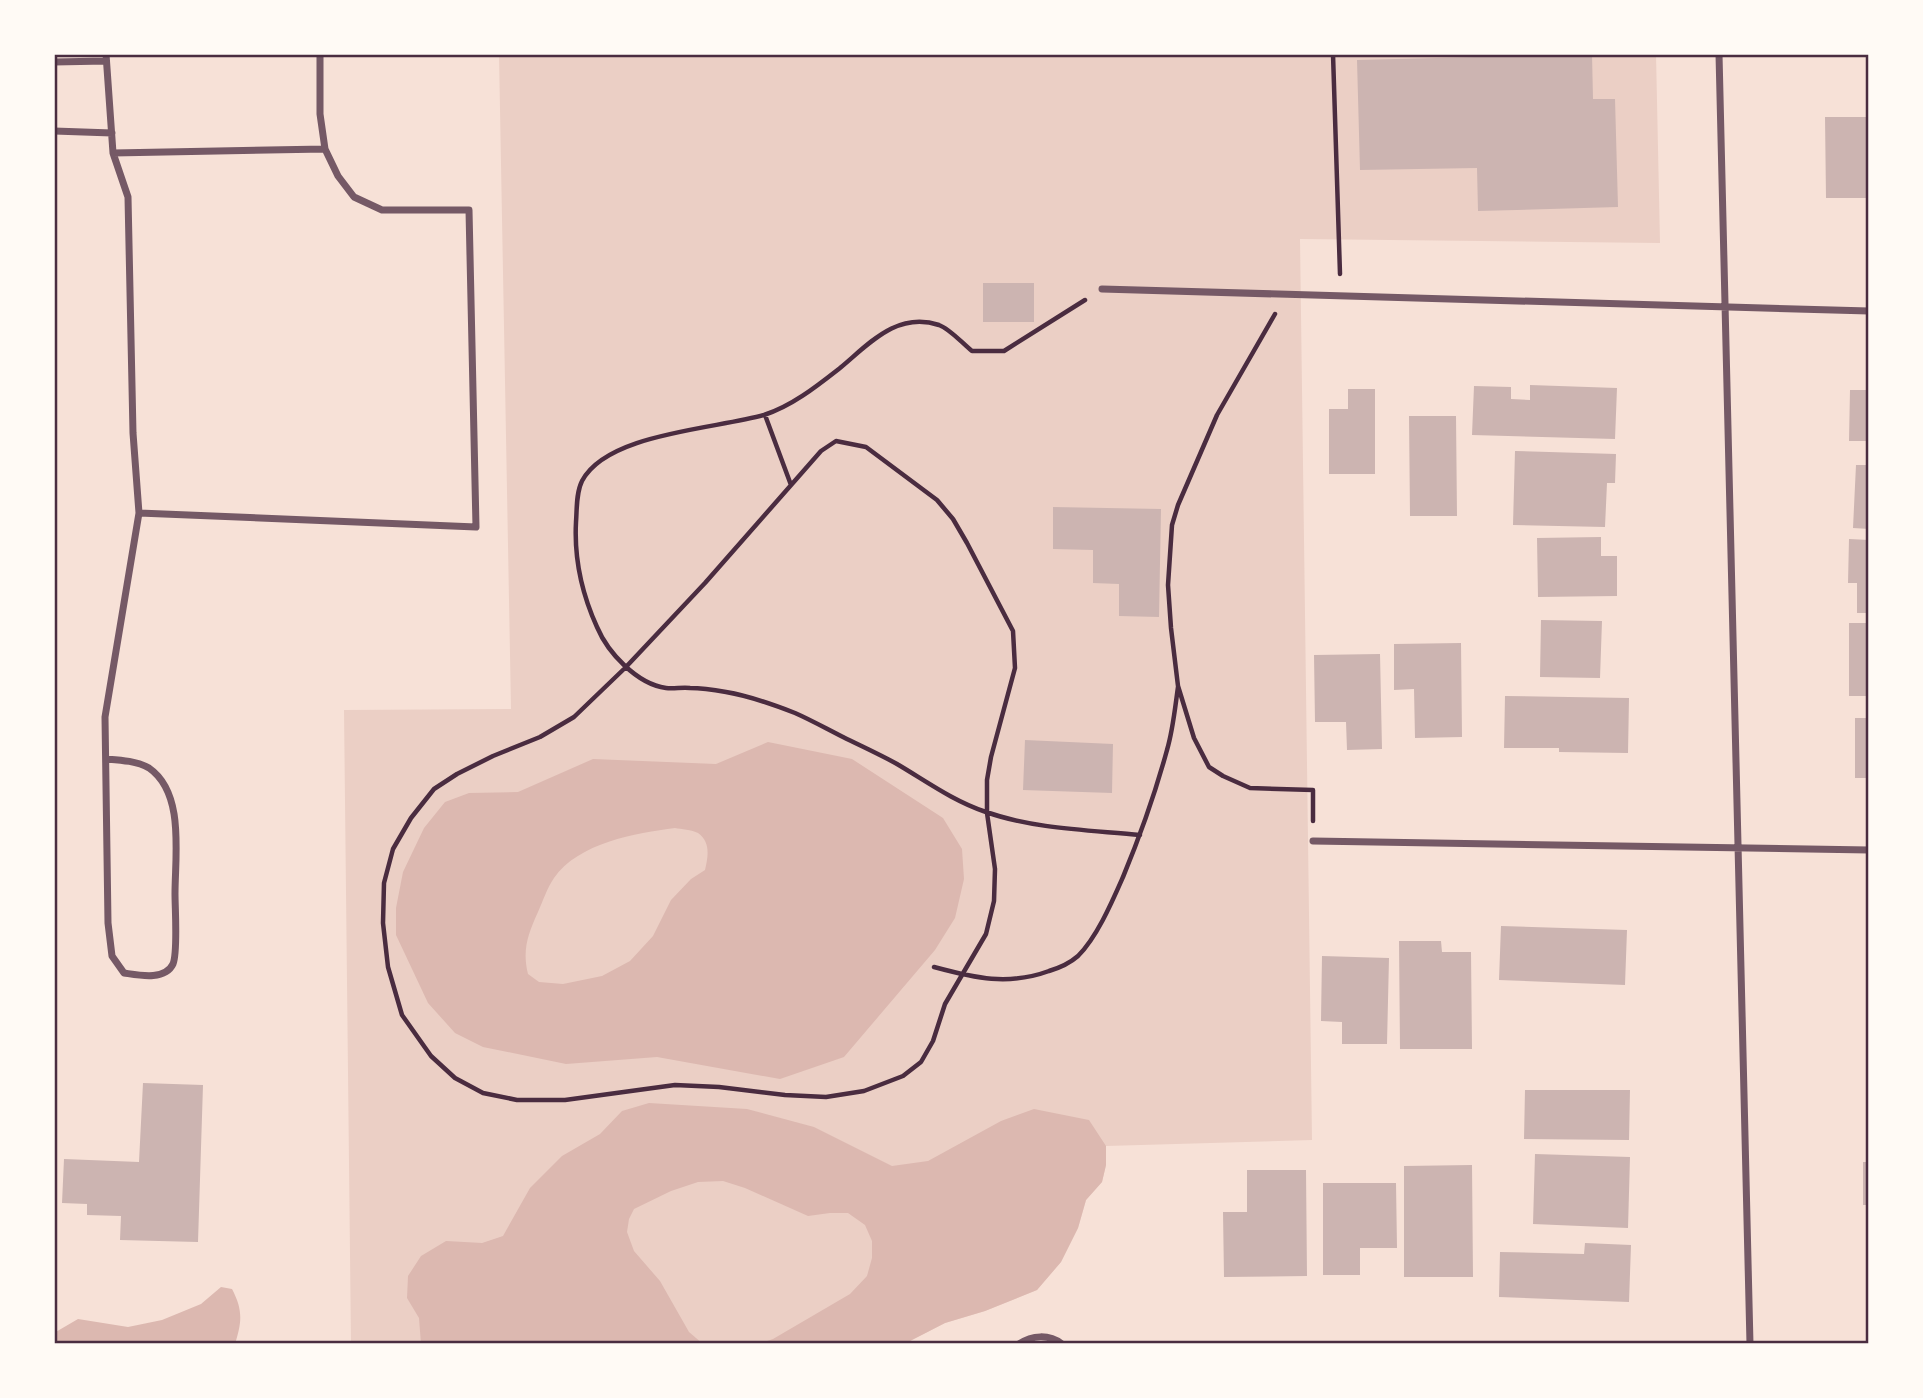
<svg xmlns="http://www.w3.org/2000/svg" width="1923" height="1398" viewBox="0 0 1923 1398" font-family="Jost,sans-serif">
<rect width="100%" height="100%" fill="#f7e1d7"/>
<path fill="#ebcfc5" d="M499,54H1656L1660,243L1300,239L1312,1140L1106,1146V1165L1102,1182L1086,1200L1078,1228L1061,1262L1037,1290L985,1311L945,1323L910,1341L909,1344H351L344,710L511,709Z"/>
<path fill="#dcb8b0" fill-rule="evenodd" d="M768,742L852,759L943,818L962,849L964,879L955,918L935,950L844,1057L780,1079L657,1057L566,1064L483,1047L455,1033L428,1003L396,935V908L403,872L424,828L445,802L469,793L518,792L593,759L716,764ZM675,828C681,829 692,830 698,833C711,842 708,857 705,870L691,879L671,900L653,936L630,961L602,976L563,984L539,982L528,974C522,950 528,934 538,912C543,901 547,888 554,878C578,843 636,833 675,828Z
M649,1103L747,1109L814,1127L892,1166L928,1161L1001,1121L1034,1109L1089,1120L1106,1146V1165L1102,1182L1086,1200L1078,1228L1061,1262L1037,1290L985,1311L945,1323L910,1341L909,1344H758L773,1339L850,1294L867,1276L872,1258V1241L865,1225L848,1213H830L808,1216L745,1188L723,1181L698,1182L671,1191L634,1209L629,1219L627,1232L634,1251L660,1281L689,1332L703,1344H421L419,1318L407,1298L408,1276L421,1256L446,1241L482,1243L503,1236L530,1188L562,1156L600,1134L622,1111Z
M221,1287L232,1289C243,1310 242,1322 235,1344H54V1333L78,1319L128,1327L162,1320L201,1304Z"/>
<path fill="#ccb4b1" d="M1476,54H1592L1593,99H1615L1618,207L1478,211L1477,168L1360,170L1357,60L1476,57Z
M1825,117H1869V198H1826Z
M983,283H1034V322H983Z
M1530,385L1617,388L1615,439L1472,435L1474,386L1511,387V399L1530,400Z
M1348,389H1375V474H1329V409H1348Z
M1850,390H1869V441H1849Z
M1409,416H1456L1457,516H1410Z
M1515,451L1616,454L1615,483H1607L1605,527L1513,525Z
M1856,465H1869V529L1853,528Z
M1053,507L1161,509L1159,617L1119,616V584L1093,583V550L1053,549Z
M1601,537V556H1617V596L1538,597L1537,538Z
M1849,539L1869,540V613H1857V583H1848Z
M1541,620L1602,621L1600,678L1540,677Z
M1849,623H1869V696H1849Z
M1461,643L1462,737L1415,738L1414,689L1394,690V644Z
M1380,654L1382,749L1347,750L1346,722H1315L1314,655Z
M1505,696L1629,698L1628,753L1559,752V748H1504Z
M1855,718H1869V778H1855Z
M1025,740L1113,744L1112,793L1023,790Z
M1501,926L1627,930L1625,985L1499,980Z
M1399,941H1441L1442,952H1471L1472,1049H1400Z
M1322,956L1389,958L1387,1044H1342V1022L1321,1021Z
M143,1083L203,1085L198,1242L120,1240L121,1216L87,1215V1204L62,1203L64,1159L139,1162Z
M1525,1090H1630L1629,1140L1524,1139Z
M1535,1154L1630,1157L1628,1228L1533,1224Z
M1863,1162H1869V1205H1863Z
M1472,1165L1473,1277H1404V1166Z
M1247,1170H1306L1307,1276L1224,1277L1223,1212H1247Z
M1323,1183H1396L1397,1248H1360V1275H1323Z
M1585,1243L1631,1245L1629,1302L1499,1297L1500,1252L1584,1254Z"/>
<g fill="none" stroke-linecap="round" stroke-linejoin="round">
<path stroke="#4a2c40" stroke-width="4.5" d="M1333,54L1340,274
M1085,300L1004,351H972C962,343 950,329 939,325C897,311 869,344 840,368C817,386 792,406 764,415C716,429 607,433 582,481C576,493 577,509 576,522C574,559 582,594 597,627C608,653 637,684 666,688C674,689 682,687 690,688C702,688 715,690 726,692C750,696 772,704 795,713C811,720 827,729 843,737C861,746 879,754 897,764C926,781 953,801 986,812C1034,829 1090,830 1140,835
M1275,314L1217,415L1178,505L1172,525L1168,585L1171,628L1178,686L1194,738L1209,767L1223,776L1250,788L1313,790V821
M765,415L791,485
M836,441L866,447L937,500L953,519L967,543L1013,631L1015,668L991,757L987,780V813L995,869L994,901L986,934L945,1004L933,1041L921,1062L903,1076L864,1091L826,1097L785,1095L719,1087L675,1085L565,1100H517L483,1093L455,1078L431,1056L402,1015L388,967L383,923L384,883L393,849L411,818L434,789L457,774L493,756L540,737L574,717L625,668L705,583L821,451Z
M934,967C975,978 1008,986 1049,971C1059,968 1070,963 1078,956C1097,937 1112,902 1123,877C1140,836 1155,794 1167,750C1173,730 1175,708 1178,687"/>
<path stroke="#755966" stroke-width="7" d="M106,54L113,153L128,197L133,433L139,513L105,717L108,923L112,956L124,973C138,975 165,981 173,964C178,952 175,909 175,894C175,855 185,793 149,768C137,761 120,760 107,759
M1719,54L1750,1344
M54,62L106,61
M54,131L112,133
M113,153L325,149
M1102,289L1869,311
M139,513L476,527L469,210H382L354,197L338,176L325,149L320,114V54
M1313,841L1869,850
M1019,1344C1032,1335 1049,1334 1062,1344"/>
</g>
<rect width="1923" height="1398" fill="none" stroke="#fffaf5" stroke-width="112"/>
<rect x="56" y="56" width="1811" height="1286" fill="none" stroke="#4a2c40" stroke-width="2.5"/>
</svg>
